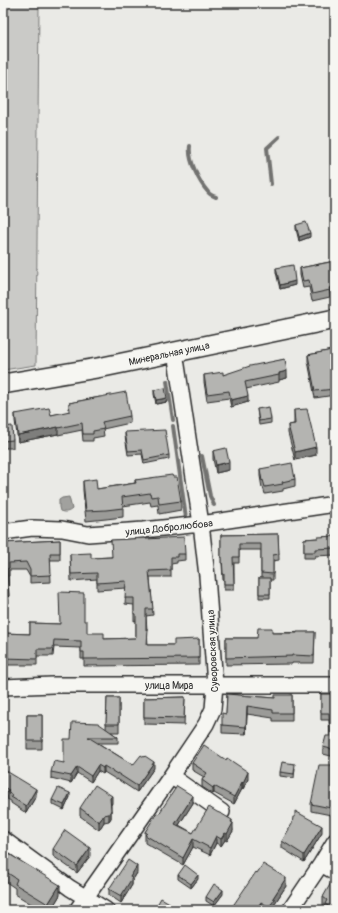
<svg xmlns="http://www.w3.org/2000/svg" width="338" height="913" viewBox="0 0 338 913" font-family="Pangolin,sans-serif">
<rect width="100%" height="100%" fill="#eaeae6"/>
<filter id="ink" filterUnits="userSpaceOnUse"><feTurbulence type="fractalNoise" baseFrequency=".025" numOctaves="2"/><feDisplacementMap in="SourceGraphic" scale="8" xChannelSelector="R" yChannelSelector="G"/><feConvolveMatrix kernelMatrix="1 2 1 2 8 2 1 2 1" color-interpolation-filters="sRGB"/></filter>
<g filter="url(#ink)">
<path fill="#cacac7" stroke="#7a7a79" d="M3,3H39L36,365L3,370Z"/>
<path fill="#a1a19e" stroke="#727270" d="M69,497L72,509C69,512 65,513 60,511L59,507V500L62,498Z"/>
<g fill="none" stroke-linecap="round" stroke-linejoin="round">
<path stroke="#727270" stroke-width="4" d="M190,146C188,160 199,182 208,192C210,195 213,196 216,197
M271,184L267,148L279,137
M167,381L173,420
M173,426L186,518
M202,456L210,496L214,505"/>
<g stroke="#2b2b2b" stroke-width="18">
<path id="minor" d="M3,532L32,528L62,529L88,534L143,530L201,524L335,504
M3,687L53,685H335
M171,776L222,812
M3,839L70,888L106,910
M321,864L335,872
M77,910L171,776L206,724L213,709L215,685L207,576L201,524L175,352
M290,910L321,864L335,841"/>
</g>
<g stroke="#2b2b2b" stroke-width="22">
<path id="major" d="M3,384L103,367L335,319"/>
</g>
<use href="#minor" stroke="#f6f6f2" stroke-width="15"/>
<use href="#major" stroke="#f6f6f2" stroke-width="19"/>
</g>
<path fill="#9b9b98" stroke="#2b2b2b" d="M296,225L310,237L299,241L296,229Z
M334,256H335V294L330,295V297L312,301L309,287L303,288L300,275V268L334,261Z
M276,268L295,285L280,289L276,272Z
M335,348V395L315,398L308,361V355L332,350Z
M285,359L287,378L279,380V382L246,389L248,402L231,407L229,398L207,401L204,382V375H223Z
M154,390L167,402L156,404L154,394Z
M100,397L130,416V423L103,429L104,436L93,438V441H83L82,430L58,435V434L18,442L15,421V414L51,415L69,412V403Z
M257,409L271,419V423L259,425Z
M294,410L316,455L295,460L288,433V425L294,424Z
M3,427L13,440V448H3Z
M125,432L169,455V459L144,464L142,454L128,455L125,436Z
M213,451L229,470L216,473L213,459Z
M260,469L295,479V486L283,489V491L265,494L263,487L262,488L260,476Z
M173,477L181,501V510L159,514L158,505L151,506L150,502L123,506V517L106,519L86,521L83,490V481L97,489L135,483V480Z
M278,534L279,560L273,561V580H270V598H259V578H261V550H239V563H234V590H224V580H223L222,563H221V535Z
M335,536V555L315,556V558H304V539L318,538Z
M146,539L185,554V560L177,561V563L171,564V577H150L153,615L146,616L148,645H174L199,639V665L84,666V659H81V648L54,647L53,656H37V665H3V633L30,634V623L60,624L84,621L87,633L104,639L136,638V620L134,621V605L125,604L126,588L97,590V579L71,581L70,554L91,558L111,557Z
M60,540V560H50L51,582L30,583V577L26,570H9V576H8L9,603L3,604V543Z
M315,632L314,663H292V664L226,665V638H257L272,633Z
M227,694L275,698L292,695V721H273V718L247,714L246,734L222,733V725L226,714Z
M321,694H335V757L323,754V747L330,736L329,720H321Z
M185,697L184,725L144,724V698Z
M107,698H119V732H111L118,737V743H98L133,765L154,768L137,792L117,779V780L104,772L103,774L98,771L91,782L77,773L71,783L51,778V772L64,763L71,739L106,729Z
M27,715H42V749H27Z
M192,763L248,779L243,789H242L234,804L214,793L213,794L202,787V780L204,777L192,770Z
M335,765L331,815L311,811V804Z
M295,768L294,778L280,776V772Z
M3,769L36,796L26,813L11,803V801L7,799V796L3,794Z
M70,797L64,810L52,804V800Z
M112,803L111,805V818L109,821L104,822L99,830L80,816V808Z
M193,803L179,825L193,833L232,823L233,831L227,841L225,840L221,846L216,843L210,855L193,847L183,865L145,843V832L159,814Z
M322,833L304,862L282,848V841Z
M53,849L90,856L77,873L53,856Z
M3,853L60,895L51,910H41L15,894V888L3,880Z
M137,873L132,881V885L121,903L109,895V889Z
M178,875L198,879L191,888L178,879Z
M335,883V910H325V906L323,905V897Z
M286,886L275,903V906L272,910H262L261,909V910H230Z
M223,894L214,906L206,901V897Z"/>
<path fill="#7e7e7c" stroke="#2b2b2b" d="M310,233V237L299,241V237Z
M295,281V285L280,289V285Z
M335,286V294L330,295L329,288Z
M287,371V378L279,380V373Z
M248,396V402L231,407V400Z
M167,398V402L156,404V400Z
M58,427V434L18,442V435Z
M316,447V455L295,460V452Z
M229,462V470L216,473V465Z
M247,706V714L246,734V727Z
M154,762V768L137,792V786Z
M98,765V771L91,782V776Z
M104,766V772L103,774V768Z
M77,767V773L71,783V776Z
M248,772V779L243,789V783Z
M242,782V789L234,804V797Z
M214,786V793L213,794V788Z
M335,788V795L331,815V808Z
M36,789V796L26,813V806Z
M70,793V797L64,810V805Z
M112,796V803L110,806V798Z
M193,796V803L175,831V824Z
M111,810V818L109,821V814Z
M104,815V822L99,830V822Z
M232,820V825L233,823V831L227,841V834Z
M322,826V833L304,862V855Z
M225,833V840L221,846V839Z
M216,836V843L210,855V848Z
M193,839V847L183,865V858Z
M90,848V856L77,873V866Z
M137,866V873L132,881V885L121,903V896L130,877Z
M198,875V879L191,888V884Z
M286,878V886L275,903V906L272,910H269V907L273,898Z
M60,885V895L51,910H48V904Z
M223,890V894L214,906V902Z
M261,902V910H256Z
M173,905V910H170Z"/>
<path fill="#b4b4b1" stroke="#2b2b2b" d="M306,222L310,233L299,237L296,225Z
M335,261V286L329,288L330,290L312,294L309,280L303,281L300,268Z
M293,265L295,281L280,285L276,268Z
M332,348H335V389L315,391L308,355L332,350Z
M285,359L287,371L279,373V375L245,382L248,396L231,400L229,391L207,394L204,375L223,372V375L250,366Z
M165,388L167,398L156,400L154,390Z
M126,392L130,416L102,422L104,429L93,431V434H83L82,423L58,428V427L18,435L15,414L49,408L51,415L70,411L69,403L100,397Z
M269,407L271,419L259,421L257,409Z
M307,409L316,447L295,452L288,425L295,424L294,410Z
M12,426L13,440L3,441V427Z
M165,430L169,455L144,460L142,450L128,451L125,432Z
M226,448L229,462L216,465L213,451Z
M292,463L295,479L282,482L283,484L265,487L263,480L262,481L260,469Z
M172,475L173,477H177L181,501L159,504L158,496L151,497L150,493L122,497L123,508L106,510L86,511L83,481L96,479L97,489L136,483L135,480Z
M278,534L279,554L273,555V574L261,573V544H239V557H233L234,584H224V574H223L222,557H221V535Z
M335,536V548L315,549V552H304V539L318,538V537Z
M184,537L185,554H177V557H171V570L149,571L153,609H146V630H148L147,645H174V640L199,639V658L84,659V652H81V641L54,640L53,649H37V659L3,658V633L30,634V623L60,624L59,592L84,593V621H87V633H104V639L136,638V614H134V598H125L126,581L97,583V573L71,574L70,554L91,553V558L112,557L111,540L146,538V539Z
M60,540V553H50L51,575L30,576V570L26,562L9,563V568L7,569L9,596L3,597V543Z
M259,578H270V594H259Z
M258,628H272V633H297V632H315L314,656L292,655V656L226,658V638H257Z
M227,694L275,698V695H292V713H273V710L247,706L246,727L222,725V713L226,714Z
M321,694H335V750L323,747L326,736H330L329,713H321Z
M185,697L184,718L144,717V698Z
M107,698H119V724H106Z
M27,715H42V741H27Z
M72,722L98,723L118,737H88L133,765L141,755L144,757L145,756L154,762L137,786L117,773V774L104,766L103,768L98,765L91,776L77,767L71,776L51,772L54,761L64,763V739H71Z
M204,745L226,760L227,758L248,772L243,783L242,782L234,797L214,786L213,788L202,780L207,773L192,763Z
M282,762L295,764L294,774L280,772Z
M319,765H335V788L331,808L311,804Z
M3,769L36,789L26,806L11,797L12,795L7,792L9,790L3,787Z
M95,785L112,796L110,798L111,810L109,814L104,815L99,822L80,808Z
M177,786L193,796L175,824L193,833L209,807L217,812L222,814L232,820L231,822L233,823L227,834L225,833L221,839L216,836L210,848L193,839L183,858L145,835L147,833L145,832L157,813L159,814L162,809Z
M58,788L70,793L64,805L52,800Z
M295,811L322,826L304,855L282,841L292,824L293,817H295Z
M65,830L90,848L77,866L53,849Z
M4,851L60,885L48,904L15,884L17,879L3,870V853Z
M128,860L137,866L130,877L132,878L121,896L109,889Z
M263,864L286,878L273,898L275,899L269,907L261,902L256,910H230L256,872L257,873Z
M185,865L198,875L191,884L178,875Z
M332,881L335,883V910L325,904L327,900L323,897Z
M214,884L223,890L214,902L206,897Z
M161,898L173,905L170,910H154Z"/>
</g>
<g text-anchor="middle" stroke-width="3" stroke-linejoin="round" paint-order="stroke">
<g font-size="10" fill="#2b2b2b" stroke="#f6f6f2">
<text transform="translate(169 353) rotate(-12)" y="4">Минеральная улица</text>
<text transform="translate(169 527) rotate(-6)" y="4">улица Добролюбова</text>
<text transform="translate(212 651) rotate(-93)" y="4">Суворовская улица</text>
<text x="169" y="689">улица Мира</text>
</g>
</g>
<rect width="338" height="913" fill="none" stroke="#f6f6f2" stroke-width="16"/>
<rect x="8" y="8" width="322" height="897" fill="none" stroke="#2b2b2b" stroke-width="1.5" filter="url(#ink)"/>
</svg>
